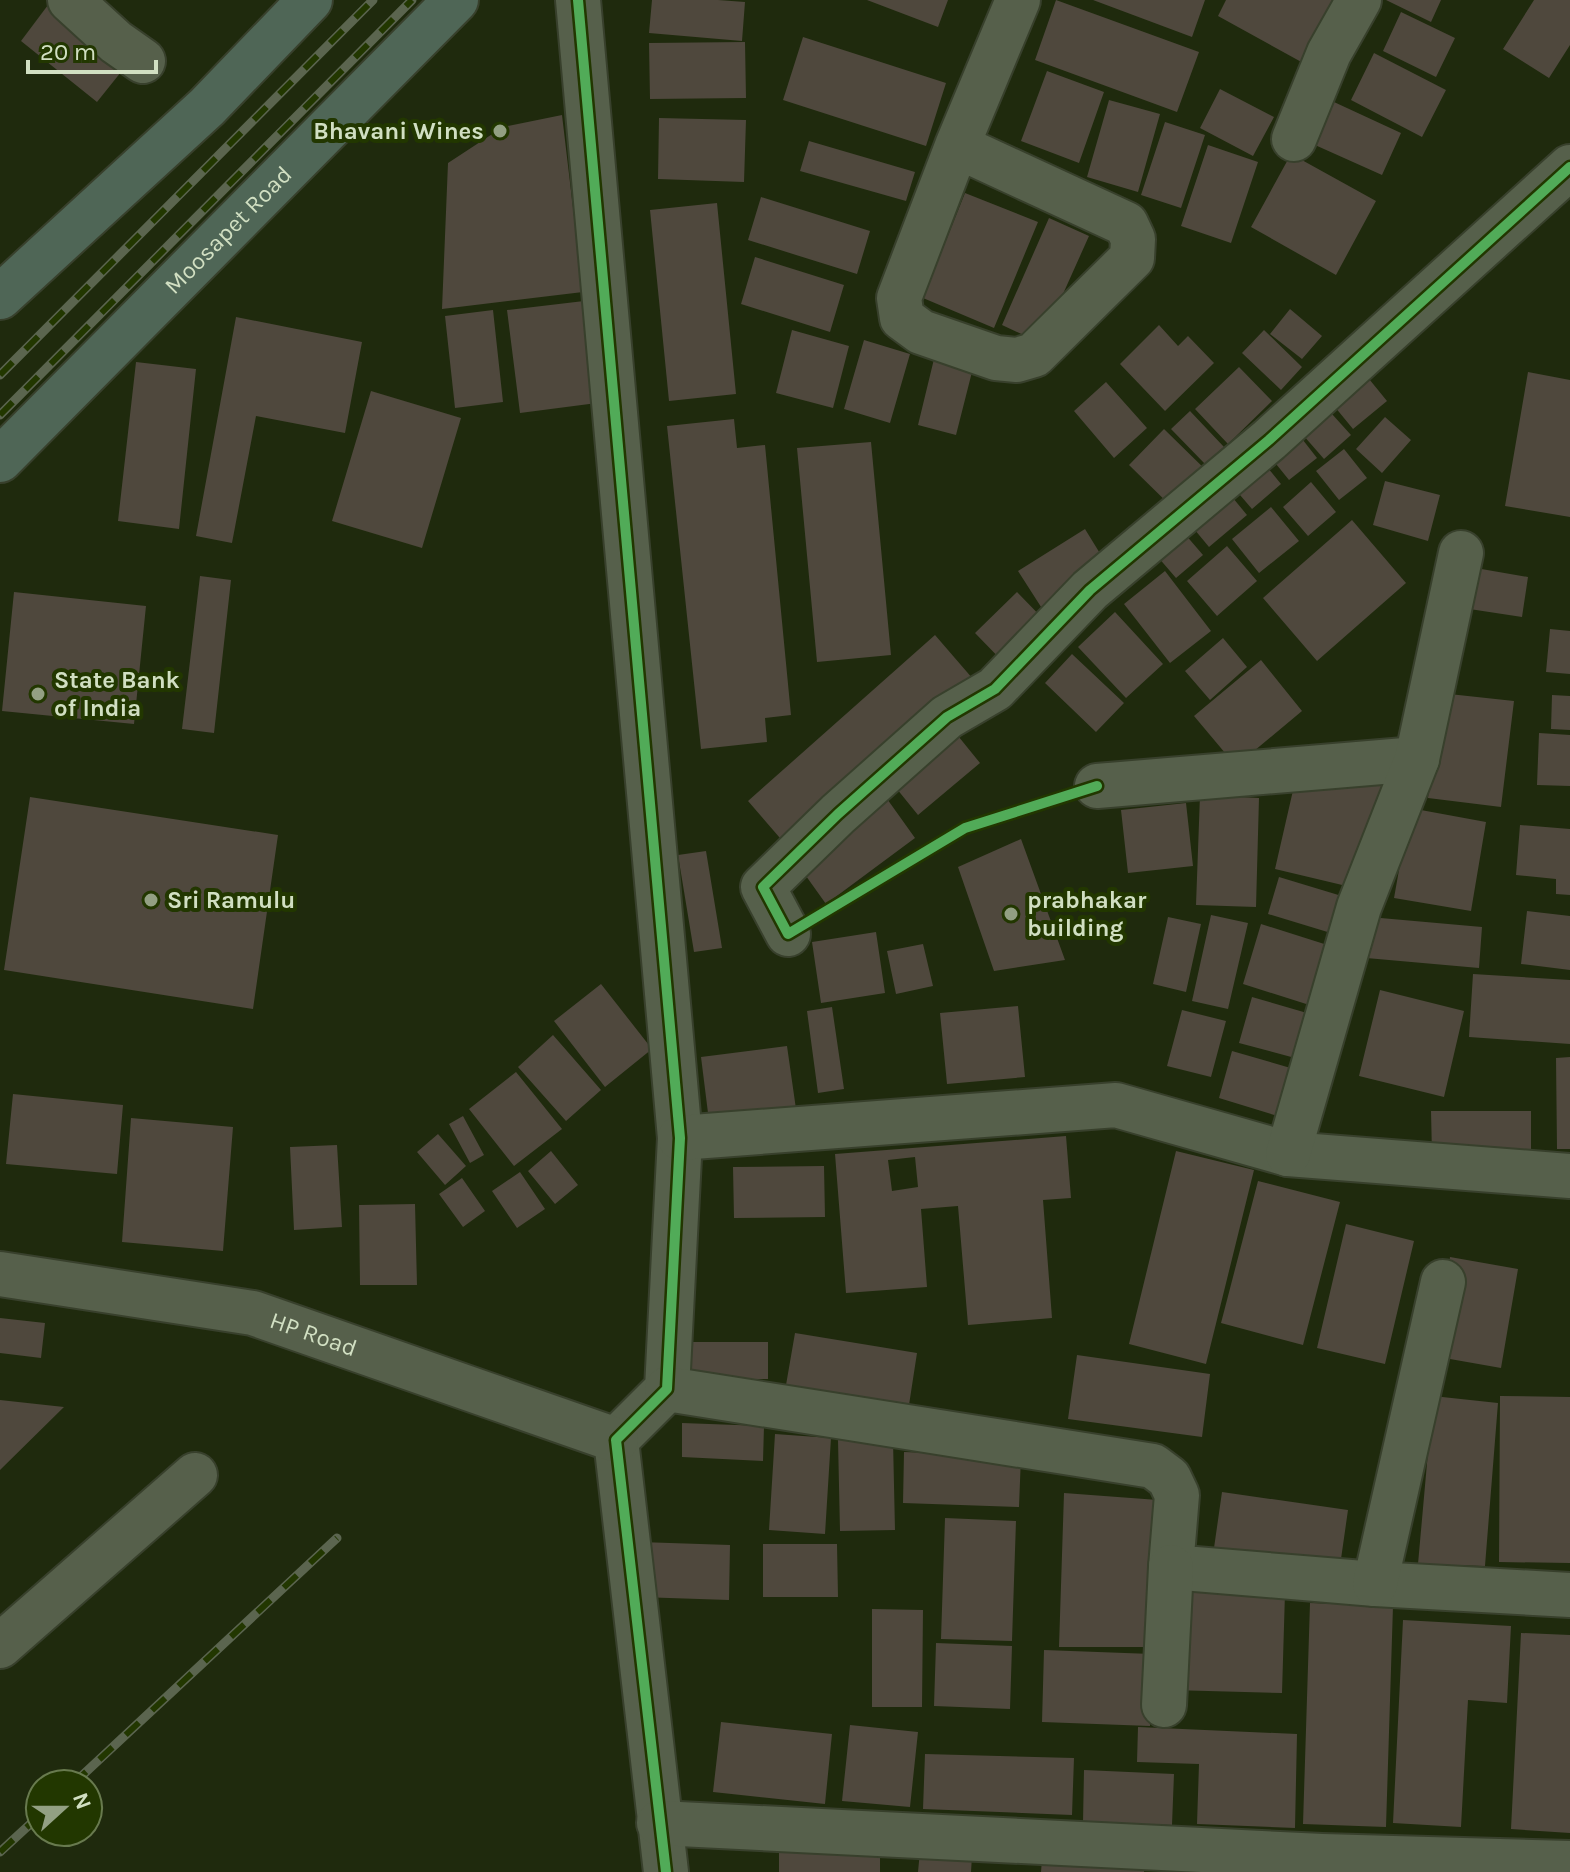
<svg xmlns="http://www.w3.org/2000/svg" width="1570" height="1872" viewBox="0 0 1570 1872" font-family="Karla,sans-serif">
<rect width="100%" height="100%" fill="#1f2a0d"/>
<path fill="#4f483d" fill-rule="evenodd" d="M652,0H718L745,2L742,41L649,33Z
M867,0H948L938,27Z
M1056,0L1199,52L1177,112L1035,60Z
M1093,0H1205L1192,37Z
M1226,0H1340L1305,64L1218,16Z
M1386,0H1441L1431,22Z
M1534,0H1570V45L1549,78L1503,49Z
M48,5L125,67L97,102L21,41Z
M1401,12L1455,38L1436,77L1383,51Z
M803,37L946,83L926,146L783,100Z
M745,42L746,98L650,99L649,43Z
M1374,53L1446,90L1422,137L1351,100Z
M1047,71L1104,92L1079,163L1021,141Z
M1220,89L1274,117L1253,156L1200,128Z
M1109,100L1160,114L1138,192L1087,177Z
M1334,102L1401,133L1382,175L1315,145Z
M562,115L583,292L442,309L448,163L503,127Z
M659,118L746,120L744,182L658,179Z
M1165,122L1205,135L1181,208L1141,195Z
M809,141L915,172L906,201L800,171Z
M1208,145L1258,162L1231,243L1181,226Z
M1291,154L1376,201L1336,275L1251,227Z
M965,193L1038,222L994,328L923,298Z
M761,197L870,231L857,274L748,240Z
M717,203L736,394L669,401L650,210Z
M1049,218L1089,236L1041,343L1002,325Z
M755,257L844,285L830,332L741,304Z
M584,301L597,403L520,413L507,310Z
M1290,309L1322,336L1302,359L1270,334Z
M493,310L503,402L455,408L445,316Z
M236,317L362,342L345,433L256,416L232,543L196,536Z
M1159,325L1178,346L1188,336L1214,363L1165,411L1120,364Z
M792,330L849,346L833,408L776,393Z
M1264,330L1302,367L1281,390L1242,353Z
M864,340L910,354L890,423L844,409Z
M934,359L973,368L956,435L918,425Z
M136,362L196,369L179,529L118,521Z
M1239,367L1272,401L1228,444L1195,409Z
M1528,372L1570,380V517L1505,506Z
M1365,374L1387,401L1353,429L1330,401Z
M1106,382L1147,428L1114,458L1074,411Z
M371,391L461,418L422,548L332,521Z
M1322,403L1351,435L1324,459L1296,427Z
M1190,411L1224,447L1205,464L1171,429Z
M1385,417L1411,440L1382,473L1356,449Z
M734,419L737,448L765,445L791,715L765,718L767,742L701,749L667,426Z
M1292,426L1317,458L1289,480L1264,449Z
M1164,429L1213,477L1178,513L1129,465Z
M871,442L891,655L817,662L797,448Z
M1344,449L1367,478L1339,500L1316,471Z
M1258,456L1281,484L1252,509L1228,481Z
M1385,481L1440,495L1428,541L1373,525Z
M1311,482L1336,512L1308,536L1283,507Z
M1223,486L1247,515L1209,547L1185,518Z
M1271,507L1299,541L1259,573L1232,539Z
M1352,520L1406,583L1317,661L1263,598Z
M1178,526L1203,555L1176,578L1151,549Z
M1085,529L1109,568L1043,610L1018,571Z
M1227,546L1257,581L1217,616L1187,581Z
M1470,567L1528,577L1522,617L1463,608Z
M1165,571L1211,631L1170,663L1124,604Z
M200,576L231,580L214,733L182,729Z
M14,592L146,606L134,724L2,711Z
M1017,592L1051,627L1009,668L975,633Z
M1115,612L1163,664L1126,698L1078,647Z
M1550,629L1570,631V674L1546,672Z
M935,635L973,679L786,845L748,801Z
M1223,638L1247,667L1210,700L1185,671Z
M1072,654L1124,703L1096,732L1045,683Z
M1261,660L1302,711L1236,766L1194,716Z
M1440,693L1514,701L1501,807L1428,798Z
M1552,695L1570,696V730L1551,729Z
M950,726L980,763L918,815L888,778Z
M1539,733L1570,735V786L1537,785Z
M1387,773L1359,889L1275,869L1294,786Z
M1200,795L1259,798L1256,907L1196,905Z
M885,796L915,838L826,904L796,862Z
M30,797L278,835L253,1009L4,970Z
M1186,803L1193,866L1128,873L1121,810Z
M1410,808L1486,822L1471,911L1394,898Z
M1520,825L1570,829V895L1556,894V879L1516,875Z
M1021,839L1065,960L994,971L958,867Z
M706,851L722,948L694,952L678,855Z
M1279,877L1355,900L1344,937L1268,914Z
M1527,911L1570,916V970L1521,964Z
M1211,915L1248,923L1228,1009L1192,1001Z
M1358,916L1482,927L1479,968L1355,957Z
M1168,917L1201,924L1186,992L1153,984Z
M1261,924L1340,949L1322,1009L1243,984Z
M876,932L885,993L821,1003L812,942Z
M923,944L933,986L896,994L887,951Z
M1473,974L1570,980V1044L1469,1037Z
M601,984L652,1049L605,1087L554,1021Z
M1380,990L1464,1011L1444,1097L1359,1076Z
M1252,997L1307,1013L1295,1058L1239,1043Z
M1018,1006L1025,1077L947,1084L940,1013Z
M832,1007L844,1089L818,1093L807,1011Z
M1182,1010L1226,1021L1211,1077L1167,1066Z
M553,1035L601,1090L566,1121L518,1067Z
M787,1046L796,1109L709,1121L701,1057Z
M1232,1051L1294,1069L1281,1117L1219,1098Z
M1570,1057V1149H1557L1556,1058Z
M516,1072L562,1129L514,1166L469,1109Z
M13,1094L123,1105L117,1174L6,1164Z
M1431,1111H1531V1155H1432Z
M463,1116L484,1155L470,1163L449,1124Z
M131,1118L233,1127L223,1251L122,1242Z
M438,1134L466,1166L445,1185L417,1152Z
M1066,1136L1071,1198L1043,1200L1052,1318L968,1325L958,1206L921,1209L927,1287L846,1293L835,1154ZM915,1157L918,1187L892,1191L888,1160Z
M337,1145L342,1227L294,1230L290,1147Z
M551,1151L578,1185L555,1204L528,1171Z
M1176,1151L1254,1170L1206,1364L1129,1344Z
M824,1166L825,1217L734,1218L733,1167Z
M520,1172L545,1209L517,1228L492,1191Z
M462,1178L485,1211L463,1227L439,1194Z
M1258,1181L1340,1202L1303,1345L1221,1323Z
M415,1204L417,1285H360L359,1205Z
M1346,1224L1414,1241L1385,1364L1317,1348Z
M1450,1257L1518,1269L1501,1368L1433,1356Z
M0,1318L45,1323L41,1358L0,1353Z
M795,1333L917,1353L909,1405L786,1385Z
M692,1342H768V1379H692Z
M1077,1355L1210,1374L1202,1437L1068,1419Z
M1433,1396L1498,1403L1485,1566L1418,1564Z
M1500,1396L1570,1397V1563L1499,1562Z
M0,1400L64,1407L0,1470Z
M682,1423L764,1426L763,1461L682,1457Z
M775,1434L831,1438L825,1534L769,1530Z
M838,1440H893L895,1530L840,1531Z
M904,1452L1021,1456L1019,1507L903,1503Z
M1222,1492L1348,1510L1340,1566L1214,1548Z
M1064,1493L1158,1500L1151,1647H1059Z
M945,1518L1016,1521L1012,1641L941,1639Z
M640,1542L730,1545L729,1600L639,1597Z
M763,1544H837L838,1597H763Z
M1174,1589L1285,1593L1282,1693L1171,1690Z
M1310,1603L1393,1606L1386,1827L1303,1824Z
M872,1609L923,1610L922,1707H872Z
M1403,1620L1511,1626L1507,1703L1468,1700L1461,1827L1393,1823Z
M1521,1633L1570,1635V1833L1511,1829Z
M936,1643L1012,1646L1010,1709L934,1706Z
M1044,1650L1152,1654L1150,1726L1042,1722Z
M721,1722L832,1734L825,1804L713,1792Z
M850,1725L918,1732L910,1807L842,1801Z
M1138,1727L1297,1734L1295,1828L1197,1824L1199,1764L1137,1762Z
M925,1754L1074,1758L1072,1815L923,1809Z
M1084,1770L1174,1774L1172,1825L1083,1822Z
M880,1849V1872H779V1850Z
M920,1851L972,1856L971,1872H918Z
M1042,1859L1144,1867V1872H1041Z"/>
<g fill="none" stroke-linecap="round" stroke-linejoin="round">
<g stroke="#38402c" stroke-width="48">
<g id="minor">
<path d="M70,0L116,42L143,61"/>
<path d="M578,0L680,1138L667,1389L616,1440L666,1872"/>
<path d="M1294,139L1329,53L1359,0"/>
<path d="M957,146L1126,224L1133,239L1132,258L1034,355L1017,360L996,358L921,332L902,318L899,298L957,146L1018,0"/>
<path d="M1097,786L1417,759"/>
<path d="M788,934L763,887L838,814L947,717L995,689L1090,590L1269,440L1570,167"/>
<path d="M680,1138L1116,1105L1288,1154L1570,1176"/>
<path d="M1288,1154L1359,907L1417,759L1461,553"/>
<path id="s1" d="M0,1274L253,1313L616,1440"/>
<path d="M667,1389L1153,1466L1169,1478L1177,1495L1171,1567L1375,1584L1570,1595"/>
<path d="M1375,1584L1443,1282"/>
<path d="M0,1646L195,1475"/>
<path d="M1164,1705L1171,1567"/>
<path d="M659,1823L1322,1856L1570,1863"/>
</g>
</g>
<g stroke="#38402c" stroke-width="48">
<g id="highway">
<path d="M0,297L207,107L310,0"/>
<path id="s2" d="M0,460L456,0"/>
</g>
</g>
<use href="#minor" stroke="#56604b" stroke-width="44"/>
<use href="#highway" stroke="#4f6656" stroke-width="44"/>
<g stroke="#5b654f" stroke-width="9">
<path id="rail" d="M0,375L373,0
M0,415L412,0
M73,1784L337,1538
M0,1852L40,1815"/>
</g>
<use href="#rail" stroke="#223700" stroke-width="6" stroke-dasharray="18" stroke-linecap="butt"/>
<g stroke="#223700" stroke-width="15">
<path id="cycleway" d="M578,0L680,1138L667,1389L616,1440L666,1872
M1097,786L965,828L788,934L763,887L838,814L947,717L995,689L1090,590L1269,440L1570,167"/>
</g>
<use href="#cycleway" stroke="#51ab58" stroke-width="10"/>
</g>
<g fill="#93a083" stroke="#223700" stroke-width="3">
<circle cx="500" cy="131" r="8"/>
<circle cx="38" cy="694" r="8"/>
<circle cx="151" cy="900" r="8"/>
<circle cx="1011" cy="914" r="8"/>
</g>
<g text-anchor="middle" stroke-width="8" stroke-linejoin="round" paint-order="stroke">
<g font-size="24" font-weight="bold" fill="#d1dfc2" stroke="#223700" text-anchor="start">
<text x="484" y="139" text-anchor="end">Bhavani Wines</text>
<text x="54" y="688">State Bank<tspan x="54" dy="28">of India</tspan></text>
<text x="167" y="908">Sri Ramulu</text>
<text x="1027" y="908">prabhakar<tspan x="1027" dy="28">building</tspan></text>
</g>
<g font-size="24" fill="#d1dfc2" stroke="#223700">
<text dy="8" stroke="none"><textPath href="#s2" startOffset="324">Moosapet Road</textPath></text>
<text dy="8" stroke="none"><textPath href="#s1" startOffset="320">HP Road</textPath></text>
</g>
</g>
<g transform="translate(64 1808) rotate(69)"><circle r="38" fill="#223700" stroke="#687a4e" stroke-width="2"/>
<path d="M0-6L14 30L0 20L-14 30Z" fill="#93a083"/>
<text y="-12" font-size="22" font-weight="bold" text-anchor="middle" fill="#d1dfc2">N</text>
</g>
<path d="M28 60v12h128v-12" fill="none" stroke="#d1dfc2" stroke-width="4"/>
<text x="40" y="60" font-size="24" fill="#d1dfc2" stroke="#223700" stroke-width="6" paint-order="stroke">20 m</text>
</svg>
